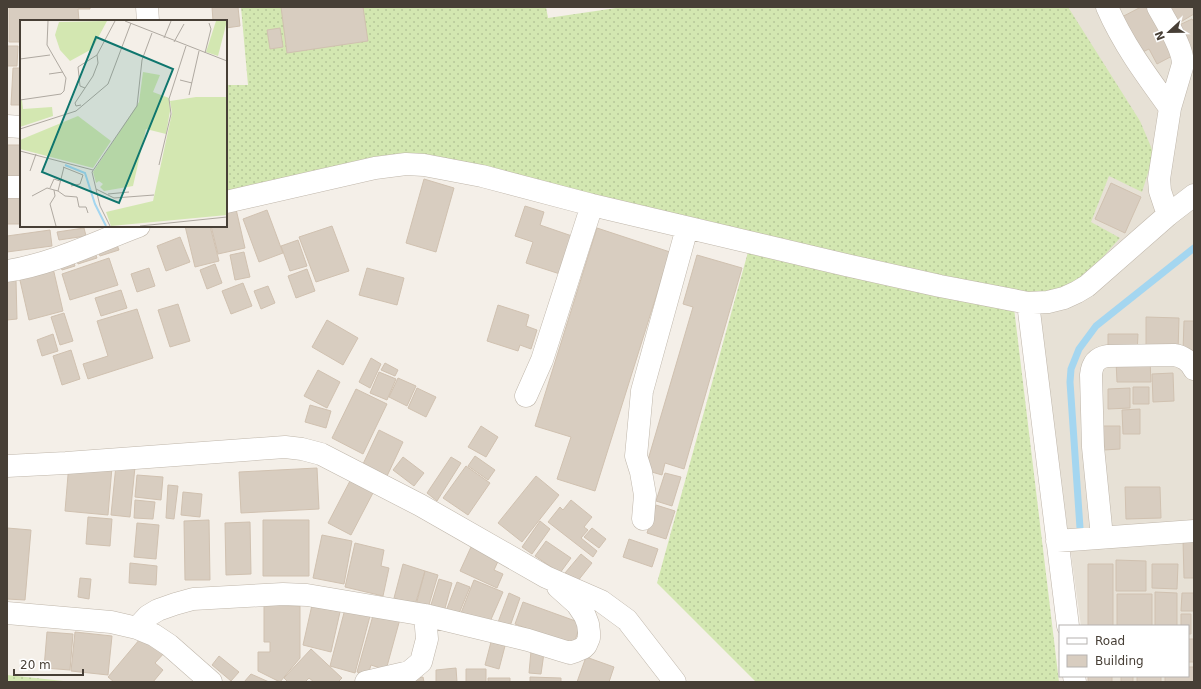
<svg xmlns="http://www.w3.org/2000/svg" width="1201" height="689" viewBox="0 0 1201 689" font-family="'DejaVu Sans',sans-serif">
<defs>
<pattern id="grass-dots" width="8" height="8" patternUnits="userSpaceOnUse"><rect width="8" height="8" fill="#d3e7b1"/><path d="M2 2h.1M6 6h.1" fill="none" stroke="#b6c799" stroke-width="1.8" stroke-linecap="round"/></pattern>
</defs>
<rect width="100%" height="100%" fill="#f4efe8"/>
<path fill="#e7e1d6" d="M984,7H1194V682H1089L1088,676H1188V626H1081L1037,310Z"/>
<path fill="url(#grass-dots)" d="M241,7H546L548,18L623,7H1068L1140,121L1154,154L1142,192L1109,176L1091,222L1120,238L1082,280L1067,289L1025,296L580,192L415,157L226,195V85H248Z
M748,252L1014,308L1059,682H756L657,583Z
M7,675L73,682H7Z"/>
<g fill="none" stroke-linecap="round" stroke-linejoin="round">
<path stroke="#a4d6f0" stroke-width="7" d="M1080,528L1070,382L1071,369L1079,349L1096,326L1194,248"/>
</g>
<path fill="#d8cdc0" stroke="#d0c1b0" d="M9,7H90V9H78L79,21H21V42H9Z
M212,7H238L240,26L226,28V21H213Z
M281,7H363L368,41L287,53Z
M1141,7H1152L1176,54L1157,64L1149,49L1136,55L1118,19Z
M1160,7H1194V14L1172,27Z
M1192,19L1194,22V52L1187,55L1173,28Z
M280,28L283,47L270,49L267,30Z
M7,46H18L17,66H7Z
M13,68H21V105H11Z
M7,145H21V177L7,176Z
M424,179L454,188L436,252L406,243Z
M1111,183L1141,197L1125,233L1095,219Z
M7,197H21V224H7Z
M525,206L544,212L540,225L572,236L560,274L526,263L533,242L515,236Z
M236,209L245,248L218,254L211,226H226V211Z
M267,210L283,253L259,262L243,219Z
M185,226H210L219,261L195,267Z
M332,226L349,271L316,282L299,237Z
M84,228L86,236L59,240L57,232Z
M597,228L670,252L595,491L557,479L571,437L535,426Z
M50,230L52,246L7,252V236Z
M180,237L190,262L166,271L157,246Z
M115,240L119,250L100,256L96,246Z
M298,240L307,266L290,271L281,246Z
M93,247L97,258L78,264L74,253Z
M244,252L250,277L235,280L230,255Z
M697,255L742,268L684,469L665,463L662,475L645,470L693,307L683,304Z
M72,256L75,266L62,270L58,260Z
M109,258L118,285L70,300L62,274Z
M215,264L222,283L207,289L200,270Z
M53,268L63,311L29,320L19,276Z
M149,268L155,286L137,292L131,274Z
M367,268L404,278L397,305L359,295Z
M307,269L315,291L296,298L288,276Z
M16,280L17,319L7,320V281Z
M243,283L252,306L231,314L222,291Z
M268,286L275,303L261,309L254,291Z
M121,290L127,308L101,316L95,298Z
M178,304L190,341L170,347L158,310Z
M498,305L529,315L526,326L537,330L531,349L520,345L518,351L487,341Z
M137,309L153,358L88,379L83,364L108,356L97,321Z
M64,313L73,341L60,345L51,317Z
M1146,317L1179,318L1178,351L1146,350Z
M327,320L358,338L343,365L312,347Z
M1184,321H1194V351H1183Z
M53,334L58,351L42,356L37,340Z
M1108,334H1138L1137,354L1108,353Z
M71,350L80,379L62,385L53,356Z
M371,358L381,364L370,388L359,382Z
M1150,360L1151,382H1117L1116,361Z
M385,363L398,370L395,376L381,370Z
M318,370L340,382L327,408L304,396Z
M379,372L396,379L387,400L370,393Z
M1173,373L1174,401L1153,402L1152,374Z
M398,378L416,386L407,406L389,397Z
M1133,387H1149V404H1133Z
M417,388L436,397L426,417L408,408Z
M1130,388V408L1108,409V389Z
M356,389L387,404L363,454L332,438Z
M310,405L331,411L326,428L305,422Z
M1140,409V434H1123L1122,410Z
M481,426L498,437L486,457L468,447Z
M1103,426H1120V449L1104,450Z
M379,430L403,442L387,476L363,464Z
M475,456L495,470L488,480L468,466Z
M403,457L424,473L414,486L393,470Z
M451,457L461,463L437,501L427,493Z
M69,463L112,467L108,515L65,511Z
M116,465L135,467L130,517L111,515Z
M466,466L490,483L468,515L443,498Z
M317,468L319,509L241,513L239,472Z
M665,473L681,477L672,506L656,501Z
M137,475L163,477L161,500L135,497Z
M536,476L559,495L522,542L498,523Z
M351,479L374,491L351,535L328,523Z
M168,485L178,486L174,519L166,518Z
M1125,487H1160L1161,518L1126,519Z
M183,492L202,494L200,517L181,515Z
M135,500L155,502L153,519L134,518Z
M571,500L592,517L584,527L588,530L581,538L597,551L593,557L548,522L560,507L563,510Z
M656,505L675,511L666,539L647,533Z
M88,517L112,519L110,546L86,544Z
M209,520L210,580H185L184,521Z
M263,520H309V576H263Z
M540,521L550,529L532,554L522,547Z
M250,522L251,574L226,575L225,523Z
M137,523L159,525L156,559L134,557Z
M7,528L31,530L25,600L7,599Z
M592,528L606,539L599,548L584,537Z
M322,535L352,541L344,584L313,578Z
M629,539L658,549L652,567L623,557Z
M1183,540H1194V578H1184Z
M546,541L571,558L560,573L535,556Z
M355,543L384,550L381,566L389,568L383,596L345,587Z
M471,547L499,559L494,570L503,574L497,588L460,571Z
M581,554L592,563L577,582L565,573Z
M1116,560L1146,561V591H1116Z
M130,563L157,566L156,585L129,583Z
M403,564L425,571L415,605L394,598Z
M1088,564H1113V626H1088Z
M1152,564H1178L1177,589L1152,588Z
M425,571L438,575L428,608L416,605Z
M80,578L91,579L89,599L78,597Z
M439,579L452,583L444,612L430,608Z
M474,580L503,592L489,624L461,613Z
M457,582L470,587L458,616L446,611Z
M1155,592L1177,593V626H1155Z
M509,593L520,598L509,629L497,625Z
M1182,593H1194V611H1181Z
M1117,594H1152V626H1117Z
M523,602L581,623L573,646L515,624Z
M264,605L300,606V658L280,682L258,671V652H270V642H264Z
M312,605L340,612L331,652L303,645Z
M345,609L370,616L355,673L330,666Z
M374,612L400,619L386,670L371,665L368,675L357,672Z
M1181,614H1191V634H1188V626H1181Z
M47,632L73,634L70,670L44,668Z
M75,632L112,636L108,675L71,671Z
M145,633L166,651L155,663L163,670L153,682H114L108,677Z
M1188,639H1194V662H1188Z
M491,642L505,646L499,669L485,665Z
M311,649L342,678L338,682H314L309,678L305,682H288L284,678Z
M531,651L544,653L541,674L529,673Z
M219,656L239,672L231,681L212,665Z
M586,657L614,667L609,682H577Z
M1188,667H1194V682H1165V676H1188Z
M456,668L457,682H436V670Z
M466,669H486V682H466Z
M251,674L269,682H244Z
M1088,676H1112V682H1088Z
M1121,676H1133V682H1121Z
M1137,676H1161V682H1137Z
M423,677L424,682H396Z
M530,677L561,678V682H530Z
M488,678H510V682H488Z"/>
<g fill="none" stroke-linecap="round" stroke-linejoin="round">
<g stroke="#bfb6aa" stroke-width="23">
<path id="minor" d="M147,7L148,21
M1107,7C1123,44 1146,75 1170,108
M1158,7C1166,22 1183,47 1183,64L1170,108L1159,179L1160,191L1168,215
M7,126L21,127
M7,187H21
M226,202L375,168L406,164L424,165L482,176L592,205L846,265L940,286L1028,303L1048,302L1064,298L1077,292L1087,286L1168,215L1194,195
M7,271C53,264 96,242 139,226
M1028,303L1068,626
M526,396L542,360L592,205
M7,466L66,463L285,447L302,449L321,454L420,505L546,577L601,601L627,620L675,682
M643,519L645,495L641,472L636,456L642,391L687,228
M1102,537L1093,447L1091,375C1092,364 1096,358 1107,356L1174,355C1182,356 1190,361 1194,369
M1057,541L1194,531
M7,613L111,622L137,628L154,635L169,645L211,682
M137,628L148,616L158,610L175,604L193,599L283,594L307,595L425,615L528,640L560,650L570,653L576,651L583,648L586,645L589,638V632L588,624L585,616L577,604L558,587
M1074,676L1075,682
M366,682L409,672L421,662L427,639L425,615"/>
</g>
<use href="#minor" stroke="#fff" stroke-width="22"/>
</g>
<g transform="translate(20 20)">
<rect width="207" height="207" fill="#f4efe8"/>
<path d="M87,1L72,29L50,41L40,30L35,15L39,2ZM123,52L140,55L133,72L149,78L150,91L146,114L126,109L113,166L84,171L80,167L83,164L79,161L76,163L73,152L119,82ZM176,77H207V195L91,206L86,192L133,181L152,93L150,81ZM2,80L3,89L32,87L33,96L0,107V81ZM58,96L91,121L73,148L0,129V120Z" fill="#d3e7b1"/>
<path d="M196,1H207L198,36L186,32Z" fill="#d3e7b1"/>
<path fill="none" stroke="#a4d6f0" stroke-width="2" d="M45,145L65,153L75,184L86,206"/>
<path fill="none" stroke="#afa9a1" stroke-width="1" d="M105,1L207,41M144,18L151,1M154,22L164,4M185,33L191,9L189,3M0,39L30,35M29,54L43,52M160,60L172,63M65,68L60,66L58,47L77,35L95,1M169,75L179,31M0,80L41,74L44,71L46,58L27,25L28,1M61,85L56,86L55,83L73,56L78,43L77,35M0,109L56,91L88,64L111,3M0,131L73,150M139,145L151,94L149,79L166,26M43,147L63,155L60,164L51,166M10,151L16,134M30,168L34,159L40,161M76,169L94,178L134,175M34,170L35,176L30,184L36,206M38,171L44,147M88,174L109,172M12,176L27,168L38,171L45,176L57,177L59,187H66L68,193M90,206L80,186L72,152L117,86L122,40L132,13M120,206L207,197"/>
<path fill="#0f766e" fill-opacity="0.15" stroke="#0f766e" stroke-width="2" d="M76,17L153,49L99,183L22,152Z"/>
<rect width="207" height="207" fill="none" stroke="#473f36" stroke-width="2"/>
</g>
<rect width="1201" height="689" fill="none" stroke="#473f36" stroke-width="16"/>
<rect x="1059" y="625" width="130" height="52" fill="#ffffff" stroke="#b5b2af"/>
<rect x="1067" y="638" width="20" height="6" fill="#ffffff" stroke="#b5b2af"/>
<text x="1095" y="645" font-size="12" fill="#473f36">Road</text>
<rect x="1067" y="655" width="20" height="12" fill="#d8cdc0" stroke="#b5b2af"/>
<text x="1095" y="665" font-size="12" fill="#473f36">Building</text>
<g transform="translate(1169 32) rotate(248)" stroke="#ffffff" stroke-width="3" paint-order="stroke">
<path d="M0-3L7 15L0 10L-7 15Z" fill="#473f36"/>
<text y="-6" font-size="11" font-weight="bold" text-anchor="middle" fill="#473f36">N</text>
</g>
<path d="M14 669v6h69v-6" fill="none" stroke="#473f36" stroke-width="2"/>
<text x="20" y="669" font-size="12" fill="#473f36" stroke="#ffffff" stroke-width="3" paint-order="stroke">20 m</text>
</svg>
